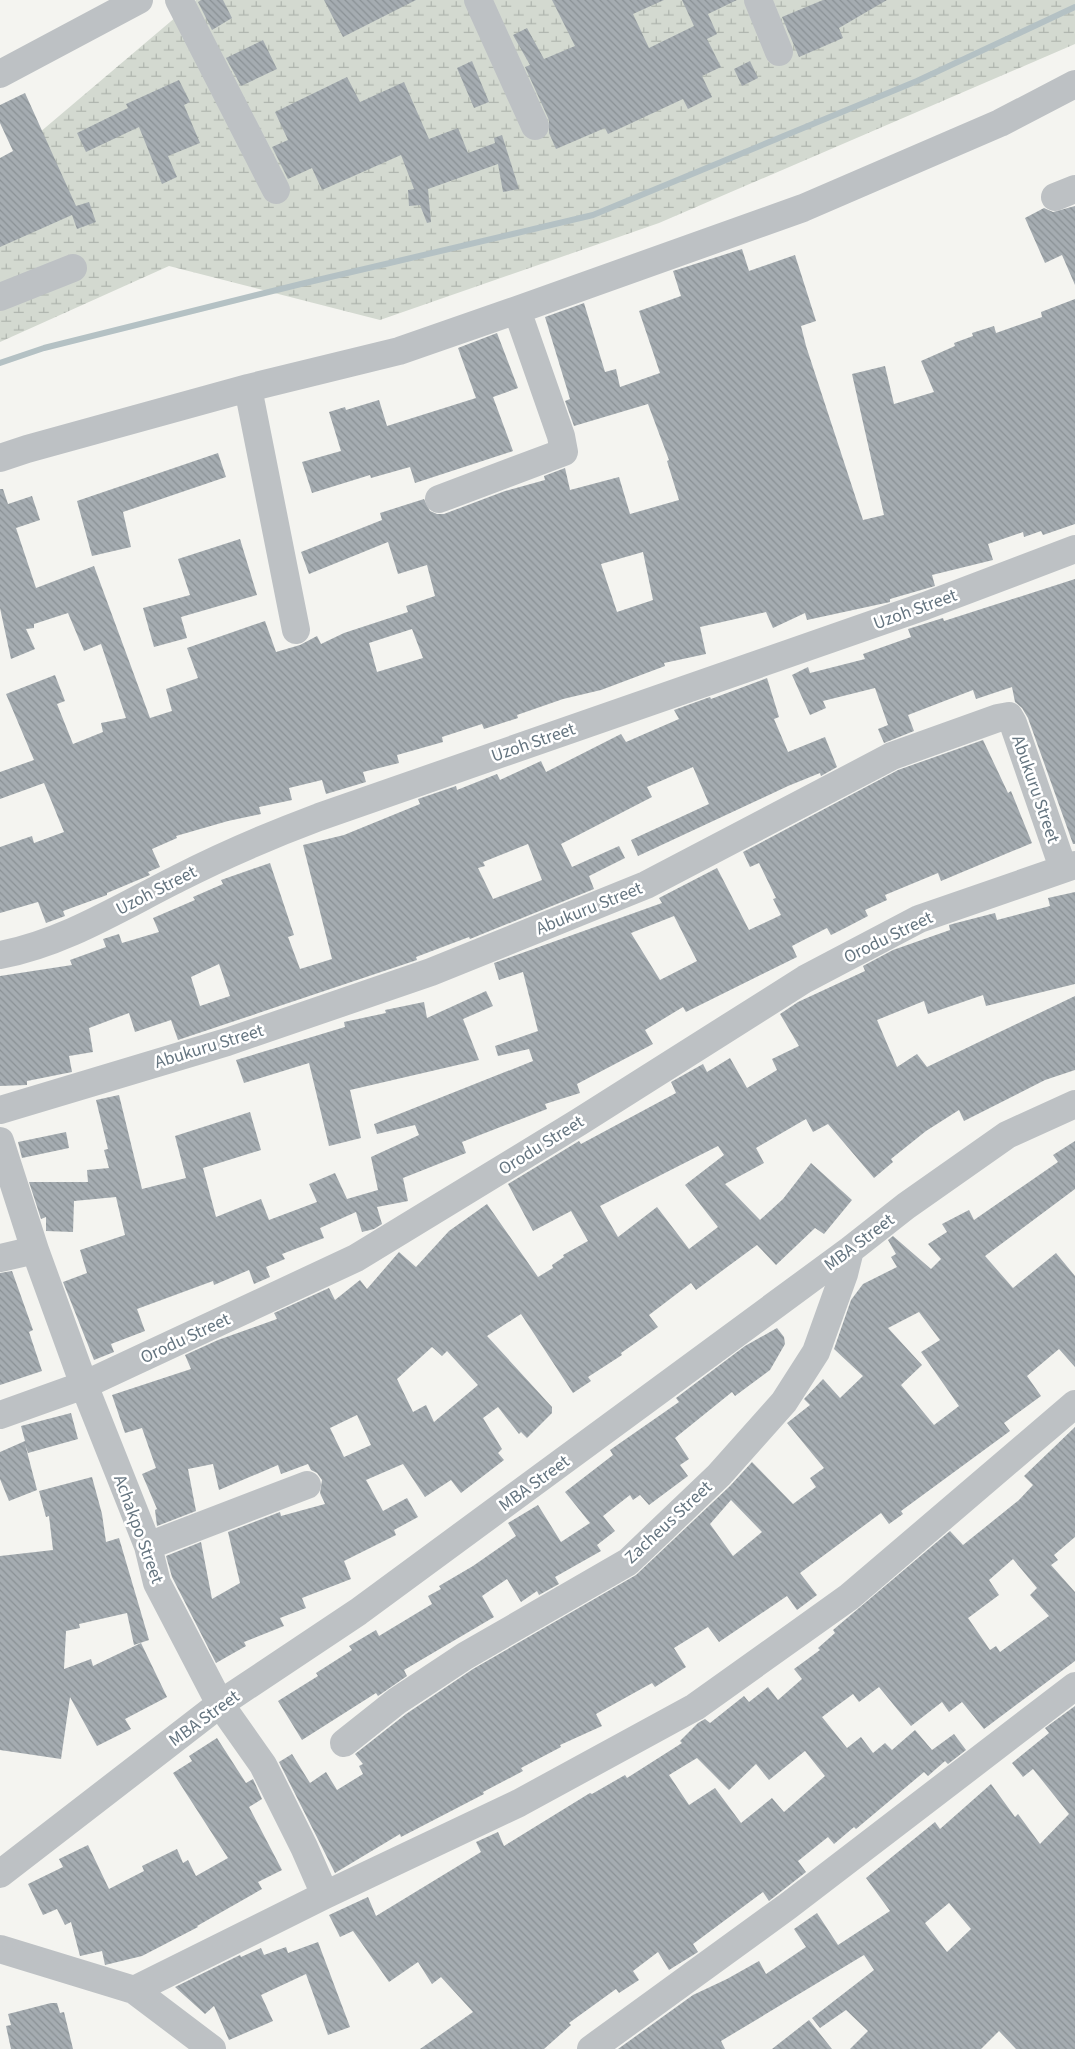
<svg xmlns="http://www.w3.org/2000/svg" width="1075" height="2049" viewBox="0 0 1075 2049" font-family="'Source Sans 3',sans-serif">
<defs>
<pattern id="wetland-marsh" width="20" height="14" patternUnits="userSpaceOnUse" patternTransform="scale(1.25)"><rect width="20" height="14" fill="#d3d9d0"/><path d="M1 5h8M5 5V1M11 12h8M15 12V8" fill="none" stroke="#afb5ae"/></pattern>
<pattern id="building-back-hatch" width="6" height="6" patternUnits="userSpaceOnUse" patternTransform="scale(1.25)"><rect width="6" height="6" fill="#a5acb1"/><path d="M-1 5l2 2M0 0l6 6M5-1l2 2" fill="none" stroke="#8a9195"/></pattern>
</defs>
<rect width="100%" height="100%" fill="#f4f4f0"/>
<path fill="url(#wetland-marsh)" d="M196,0H1075V44L659,223L380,320L169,266L0,342V166Z"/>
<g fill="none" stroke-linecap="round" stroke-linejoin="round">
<path stroke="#b4c1c4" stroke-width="6" d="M0,363L44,348L305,283L593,215L917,81L1075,7"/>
</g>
<path fill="url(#building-back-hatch)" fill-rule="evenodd" d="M201,0H223L232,18L212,30L198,2Z
M324,0H416L343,37Z
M552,0H664L633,14L649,48L694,26L682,0H737L708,14L717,34L707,39L721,67L702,76L712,97L688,109L683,99L608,134L605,128L556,149L549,133V120L525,67L530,65L513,35L527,28L544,59L575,46Z
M823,0H887L839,28L843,38L799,57L782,17Z
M263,40L277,69L241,86L226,58Z
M472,61L489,102L474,108L457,68Z
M750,61L758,78L742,86L734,69Z
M347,77L360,102L404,82L429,139L458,128L468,153L495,143L494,138L502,135L519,189L503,192L498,164L428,189L431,222L427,223L420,205L409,206L408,190L414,189L401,155L322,190L312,168L288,179L272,147L288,140L275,112Z
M179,80L190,102L184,105L200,143L168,156L177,177L162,184L139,127L86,152L77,133L128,108L126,104Z
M25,93L76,206L89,202L96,222L77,229L72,215L0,247V158L13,151L0,123V105Z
M1075,206V285L1062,255L1045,263L1025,218L1044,208L1053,212Z
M742,249L749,271L795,255L816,321L801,326L806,346L863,520L884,515L852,374L885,366L894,404L934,392L921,361L955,346L954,343L973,336L972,333L994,326L996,333L1042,317L1041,312L1075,299V524L1043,535L1041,531L1024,537L1023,532L988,544L993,560L932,575L935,586L890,599V602L807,620L805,613L773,628L766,612L700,627L706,654L664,663L665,666L601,690L563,699L517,715L518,718L484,729L482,724L442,737L443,742L397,755L399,763L363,772L366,782L326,794L322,780L289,788L292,800L259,807L261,814L228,821L176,836L177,838L152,849L160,867L148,872L150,875L107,893V895L63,911L65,916L46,923L38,902L0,913V847L32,836L34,843L64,832L44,783L0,799V772L34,760L6,694L55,675L65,701L57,704L73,744L103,732L101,723L126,718L101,644L84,651L68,613L34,624V628L26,629L35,649L11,659L0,608V489H3L8,504L32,496L40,520L16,528L36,588L94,566L150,718L172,711L166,689L198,678L187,648L265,621L276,652L300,645L317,636L321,644L344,633L408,612L406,606L435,596L427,565L398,574L388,542L309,574L301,552L382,520L380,513L424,499L430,511L437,514H444L505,491L545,480L544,476L565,468L570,490L619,477L630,514L679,500L667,461L669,460L648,404L574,426L565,401L570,399L545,317L584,303L605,372L616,369L620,387L660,373L639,311L681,296L673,271ZM643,552L653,600L617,612L601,564ZM412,629L423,658L377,672L369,643Z
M497,333L518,388L493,397L513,451L415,483L410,467L371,478L370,475L312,493L302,462L341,451L329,412L345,407L346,410L379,400L387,426L476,398L458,348Z
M218,453L226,477L123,512L131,547L92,556L77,501Z
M240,539L257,595L181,617L187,638L154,647L143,608L190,595L178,559Z
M1075,579V844H1073L1028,718L1022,708L1015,702L1012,687L976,699L973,690L908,715L914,731L884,743L878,729L888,725L875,688L823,701L826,708L810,715L792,675L808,667L810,673L865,659L863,654L911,637L908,629L943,618L944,621Z
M767,678L779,717L774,719L788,752L825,737L837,767L821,776L820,773L788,786L638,856L631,840L709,804L693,767L647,787L652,797L561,844L572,867L619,846L625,858L589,876L594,889L470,939L469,937L416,957L417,960L178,1040L171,1020L135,1032L129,1013L89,1028L93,1052L69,1056L72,1072L27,1081V1085L0,1086V976L72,965L70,960L106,947L103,939L119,934L122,943L159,932L153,918L195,900L193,897L223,884L221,880L270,863L294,935L288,937L300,969L332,959L303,845L344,835L420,804L418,799L456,786L457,790L497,774L500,780L541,761L546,772L621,734L626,742L679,719L674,710L710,697L711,699ZM528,844L542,880L493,899L478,868L485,866L483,862ZM219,964L230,996L200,1006L191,977Z
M983,740L1008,793L1011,791L1032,843L941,881L938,873L885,895L887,900L865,910L868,916L847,927L831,935L827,928L792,946L797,957L686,1012L683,1007L645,1030L653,1044L577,1084L580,1093L545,1104L547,1109L462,1142L466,1153L403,1178L408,1201L377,1207L382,1224L374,1229L362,1232L356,1212L320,1228L324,1238L282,1254L285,1259L266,1267L270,1277L254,1284L249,1270L214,1285L213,1281L137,1309L145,1331L111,1344L114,1352L94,1360L63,1282L87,1273L80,1250L125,1235L116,1197L74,1201L73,1232L46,1231V1217L41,1219L29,1182H88L87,1170L109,1168L104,1150L108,1149L96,1100L119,1095L142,1189L186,1178L175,1136L250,1112L261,1150L203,1168L216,1217L261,1199L269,1220L317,1202L309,1184L335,1173L347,1199L378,1190L371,1157L419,1135L415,1125L377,1134L374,1124L533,1061L529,1049L498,1056L495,1046L538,1031L523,972L499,980L494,963L662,903L659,898L717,868L749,930L781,915L773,899L776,898L759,863L750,867L743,852L898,770ZM674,916L697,961L660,980L631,933Z
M1075,892V984L986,1006L983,995L928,1014L924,1001L877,1020L897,1067L917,1054L927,1067L1075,996V1070L1045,1080L964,1121L959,1110L926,1131L891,1159L893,1162L874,1178L828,1124L813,1132L806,1119L756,1148L764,1163L725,1184L760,1220L783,1199L811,1163L852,1200L824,1234L815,1228L776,1265L757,1245L696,1290L691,1283L649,1315L658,1327L621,1353L622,1355L588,1377L591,1381L573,1393L521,1314L487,1336L552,1407V1413L527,1438L521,1432L519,1434L498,1407L483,1418L502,1449L498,1453L504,1460L461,1493L451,1480L425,1497L403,1464L366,1480L383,1511L407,1498L418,1517L394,1530L396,1535L344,1561L351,1579L302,1598L306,1608L280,1618L284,1626L244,1642L246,1646L216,1663L172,1577L166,1556L201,1542L212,1599L240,1583L228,1532L280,1512L281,1516L325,1504L320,1493L322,1480L317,1473L311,1470L308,1464L281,1474L278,1465L219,1490L213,1464L188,1469L196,1511L157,1526L155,1510L157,1509L142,1474L156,1468L142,1428L125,1433L112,1395L191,1369L185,1355L218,1340L277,1319L274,1313L329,1288L335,1300L360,1280L367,1289L399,1252L416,1267L449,1231L487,1204L538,1277L553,1268L552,1265L564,1257L563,1255L588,1241L571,1211L533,1231L508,1184L579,1141L581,1144L676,1093L671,1082L703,1064L707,1072L730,1058L747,1088L777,1070L772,1059L799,1046L780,1014L798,1002L865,971L863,966L893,950L950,930L949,925L956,923L995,913L997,920L1050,906L1048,898ZM718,1146L724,1155L685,1185L718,1227L689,1249L657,1207L618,1237L600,1206ZM432,1347L442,1356L447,1351L478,1385L434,1422L426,1405L413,1412L397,1379ZM357,1415L371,1445L344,1457L330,1428Z
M486,991L493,1006L463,1019L479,1060L350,1090L361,1138L329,1146L309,1063L244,1083L236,1060L345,1027L344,1022L386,1013L385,1010L424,1002L427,1018Z
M66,1132L69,1148L22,1158L18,1142Z
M1075,1141V1189L985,1256L1013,1288L1056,1253L1075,1276V1367L1059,1349L1027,1376L1041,1396L1004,1423L1010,1431L901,1511L903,1514L889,1524L881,1513L800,1573L817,1595L797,1610L787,1596L719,1642L708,1627L674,1648L686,1667L655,1687L652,1683L596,1714L602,1726L560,1745L561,1747L521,1768L523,1771L483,1792L484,1794L401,1837L400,1834L335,1873L279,1762L292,1754L310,1783L326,1772L337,1790L363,1774L359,1766L363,1764L355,1754L406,1714L473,1669L636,1575L730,1486L752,1462L793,1504L816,1487L810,1478L824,1468L787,1423L810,1405L804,1399L823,1379L840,1398L863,1376L834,1349L851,1300L863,1284L897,1267L891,1257L896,1254L888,1240L893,1236L931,1269L941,1259L928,1244L947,1232L942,1224L969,1210L974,1220L1058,1162L1053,1155ZM919,1312L940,1340L921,1352L959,1406L934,1425L901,1385L922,1365L888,1328ZM731,1500L762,1532L733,1556L710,1524Z
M12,1271L33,1330L29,1332L42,1371L0,1385V1273Z
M777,1328L784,1337L785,1344L770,1370L735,1396L732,1392L675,1438L689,1459L680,1465L688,1476L649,1505L640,1495L633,1500L630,1495L603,1516L615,1531L597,1545L601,1551L555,1577L559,1584L539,1595L537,1591L521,1602L507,1579L482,1596L494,1617L404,1670L407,1676L378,1696L376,1693L302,1740L278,1701L318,1676L316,1673L352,1650L349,1646L376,1630L379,1636L432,1604L428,1596L441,1589L439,1586L473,1566L516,1536L508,1523L538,1505L561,1542L590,1523L565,1492L613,1455L610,1450L679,1402L676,1398L745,1346Z
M71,1413L78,1439L28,1453L25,1444L37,1490L9,1501L0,1479V1452L25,1441L21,1426Z
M1075,1427V1537L1054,1555L1058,1560L1051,1565L1075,1592V1661L984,1729L962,1702L949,1712L942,1702L911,1726L879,1687L859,1702L853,1694L822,1717L847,1748L861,1737L873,1753L885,1743L892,1750L915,1730L932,1750L954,1734L966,1750L948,1764L945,1761L928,1776L924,1772L856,1829L854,1827L834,1844L828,1837L798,1861L806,1872L769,1901L763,1892L693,1944L698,1952L669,1970L658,1952L633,1971L639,1980L619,1993L616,1989L569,2023L571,2025L544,2049H420L473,2012L441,1977L432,1984L418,1962L389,1982L353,1931L340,1937L329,1915L368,1897L376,1916L481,1852L476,1842L498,1832L504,1846L590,1793L592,1794L625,1775L627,1778L682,1743L680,1741L698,1723L705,1719L710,1723L744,1696L749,1702L768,1687L778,1700L802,1679L794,1669L820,1650L818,1648L835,1633L833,1630L950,1531L963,1545L1019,1500L1033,1485L1024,1476ZM1013,1559L1037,1588L1030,1595L1049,1616L1000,1652L996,1646L990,1650L968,1618L999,1595L989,1580ZM805,1751L825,1776L784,1812L772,1798L741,1823L715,1788L689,1805L669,1775L697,1758L729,1790L756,1764L769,1780Z
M92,1477L102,1514L106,1542L119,1538L149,1640L134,1645L127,1613L79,1624L80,1628L66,1631L64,1669L91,1659L93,1666L141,1643L167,1697L125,1719L131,1729L97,1746L70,1697L61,1759L0,1750V1556L53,1550L49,1516L46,1517L39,1491Z
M1075,1706V2049H1016L999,2031L981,2049H850L868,2031L846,2010L820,2028L812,2018L874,1970L864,1955L721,2041L725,2049H618L693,1995L727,1979L759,1961L766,1974L806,1947L794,1929L817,1913L838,1945L890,1911L866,1878L935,1822L940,1829L991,1784L1015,1817L1018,1814L1040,1844L1069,1814L1033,1769L1023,1777L1012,1763L1049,1733L1045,1728ZM949,1903L971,1929L947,1952L925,1923Z
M217,1738L246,1783L253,1779L262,1799L249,1807L282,1870L258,1882L262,1889L197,1926L198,1927L142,1956L105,1965L102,1951L80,1956L71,1922L65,1925L57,1909L43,1915L28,1884L63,1867L59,1859L88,1845L109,1889L144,1871L142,1866L177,1849L183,1863L188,1860L196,1876L228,1858L173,1773L192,1761L189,1756Z
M318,1942L350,2027L328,2035L306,1974L261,1995L273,2021L229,2040L214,2006L205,2014L175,1987L240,1955L241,1957L261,1948L264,1955L286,1947L288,1953Z
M51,2003H57L60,2013L64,2012L73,2049H11L6,2026L11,2025L8,2014Z
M809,2020L832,2049H772Z"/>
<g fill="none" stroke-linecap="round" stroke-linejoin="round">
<path stroke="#bdc1c4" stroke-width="28" d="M179,0L276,190
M478,0L535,126
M758,0L779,52
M0,74L139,0
M1055,197L1075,189
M0,297L73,268
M248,388L296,630
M0,458L27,449L248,388L399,351L517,310L803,208L1000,123L1075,84
M439,499L564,452L561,436L517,310
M0,955C64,943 121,907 179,878C224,855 271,835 319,817L925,606L1075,549
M0,1110L227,1042L431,972L646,885L892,756L998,718L1009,716L1013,723L1063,868
M0,1141L35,1250L84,1385L148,1546L157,1583L220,1704L263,1765L304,1847L325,1895
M0,1258L35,1250
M0,1415L84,1385L356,1258L579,1122L805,979L919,919L1075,865
M148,1546L307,1485
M344,1743L397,1701L465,1656L628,1562L719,1475L784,1402L816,1352L844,1274L850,1250
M0,1874L220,1704L358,1612L850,1250L906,1206L1007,1135L1075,1104
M0,1949L134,1990L212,2049
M134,1990L325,1895L519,1803L695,1707L849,1597L1075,1404
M591,2049L788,1906L1075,1686"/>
</g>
<g text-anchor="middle" stroke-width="5" stroke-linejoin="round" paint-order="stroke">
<g font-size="18" fill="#657580" stroke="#fff">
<text transform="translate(915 609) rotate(-20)" y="6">Uzoh Street</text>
<text transform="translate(533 742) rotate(-19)" y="6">Uzoh Street</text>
<text transform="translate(1036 789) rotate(71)" y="6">Abukuru Street</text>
<text transform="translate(156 890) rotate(-27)" y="6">Uzoh Street</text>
<text transform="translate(589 908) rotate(-22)" y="6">Abukuru Street</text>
<text transform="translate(888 937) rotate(-26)" y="6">Orodu Street</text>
<text transform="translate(209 1046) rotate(-17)" y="6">Abukuru Street</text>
<text transform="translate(541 1145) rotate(-32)" y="6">Orodu Street</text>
<text transform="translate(859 1242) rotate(-37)" y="6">MBA Street</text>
<text transform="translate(185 1338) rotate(-25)" y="6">Orodu Street</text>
<text transform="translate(534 1483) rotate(-36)" y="6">MBA Street</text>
<text transform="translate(668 1522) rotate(-43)" y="6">Zacheus Street</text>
<text transform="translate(139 1529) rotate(70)" y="6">Achakpo Street</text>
<text transform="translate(204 1718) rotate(-36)" y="6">MBA Street</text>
</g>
</g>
</svg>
